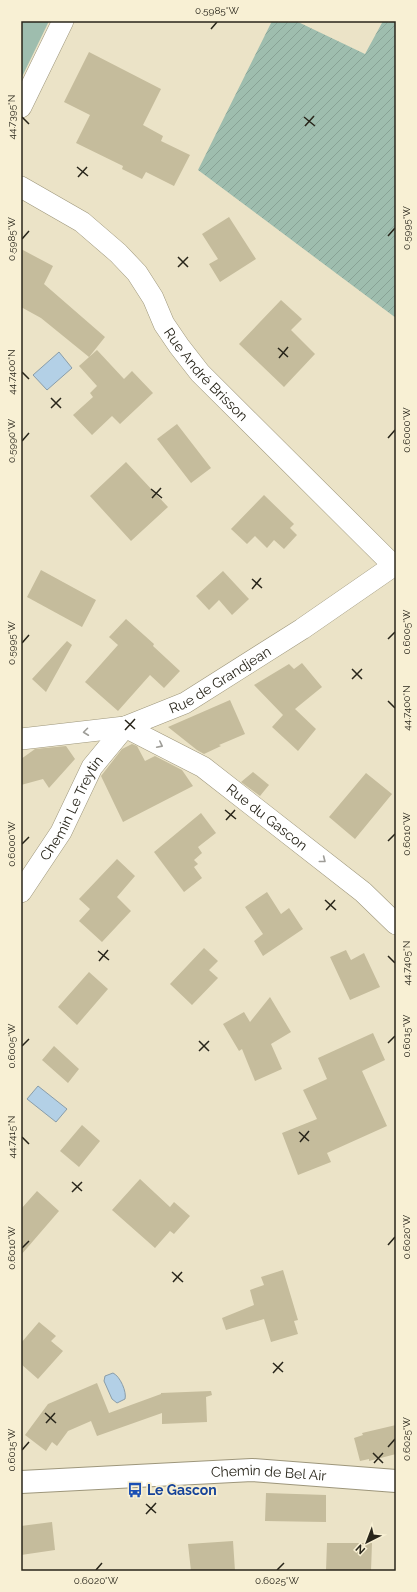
<svg xmlns="http://www.w3.org/2000/svg" width="417" height="1592" viewBox="0 0 417 1592" font-family="Raleway,sans-serif">
<defs>
<pattern id="garden-furrows" width="10" height="10" patternUnits="userSpaceOnUse"><rect width="10" height="10" fill="#9ebdae"/><path d="M-1 1l2-2M0 10L10 0M9 11l2-2" fill="none" stroke="#88a295"/></pattern>
</defs>
<rect width="100%" height="100%" fill="#ebe3c7"/>
<path fill="#9ebdae" d="M21,21H49L21,79Z"/>
<path fill="url(#garden-furrows)" d="M272,21H296L365,54L383,21H396V318L198,170Z"/>
<path fill="#b3d0e6" stroke="#899da9" d="M59,352L72,368L47,390L33,375Z
M38,1086L67,1109L56,1122L27,1099Z
M113,1373C120,1376 127,1392 125,1399L117,1403L112,1399L104,1381L105,1376Z"/>
<path fill="#c5bc9c" d="M89,52L161,89L143,125L163,136L161,141L190,155L174,186L146,172L142,179L122,169L123,166L76,143L90,115L64,102Z
M229,217L256,259L220,282L209,264L218,259L202,234Z
M21,249L53,266L44,284L105,337L89,357L41,318L21,307Z
M281,300L302,319L291,330L315,354L284,387L239,344Z
M97,350L124,379L132,371L153,393L120,424L112,416L92,435L73,415L93,397L90,393L97,386L79,366Z
M177,424L211,468L191,483L157,439Z
M126,462L168,507L131,541L90,496Z
M264,495L294,524L290,528L297,535L284,549L274,540L267,548L255,536L247,544L231,529Z
M41,570L96,600L82,627L27,597Z
M223,571L249,599L232,615L219,600L209,610L196,596Z
M126,619L154,644L153,646L180,671L164,688L150,675L118,711L85,682L118,645L109,637Z
M67,641L72,645L46,692L32,679Z
M302,663L322,687L295,709L316,729L298,751L272,727L283,715L254,685L289,664L294,669Z
M230,700L245,734L219,745L221,746L204,754L197,750L168,727Z
M132,744L137,746L145,761L155,756L182,770L193,786L123,822L101,776L122,749Z
M66,746L75,759L49,788L43,779L21,785V759L35,749Z
M253,772L269,785L260,796L241,782Z
M366,773L392,794L355,839L329,817Z
M201,813L216,833L198,847L202,853L194,860L198,864L194,867L202,878L184,892L154,852Z
M117,859L135,876L117,897L131,911L102,942L79,921L90,909L79,899Z
M267,892L281,914L289,908L303,929L263,956L254,941L263,934L245,907Z
M204,948L218,961L209,970L218,978L192,1005L170,984Z
M346,950L351,960L364,953L380,987L350,1000L330,957Z
M89,972L108,989L77,1025L58,1007Z
M270,997L291,1032L271,1044L282,1069L255,1081L242,1049L239,1051L223,1024L244,1012L250,1022Z
M373,1033L385,1060L362,1071L387,1126L327,1153L331,1162L298,1175L282,1133L317,1119L303,1090L327,1079L318,1058Z
M54,1046L79,1069L68,1083L42,1060Z
M82,1125L100,1141L79,1167L60,1151Z
M140,1179L170,1207L174,1202L190,1216L174,1234L170,1231L155,1248L112,1210Z
M37,1191L59,1211L21,1255V1209Z
M283,1270L298,1320L294,1321L298,1334L271,1342L264,1319L226,1330L222,1318L254,1305L250,1290L264,1285L261,1277Z
M39,1322L56,1336L51,1341L63,1351L38,1379L21,1364V1343Z
M97,1383L109,1413L161,1394V1393L211,1391L212,1395L206,1397L207,1422L162,1424V1413L97,1436L91,1421L68,1431L57,1446L52,1442L46,1451L25,1435L48,1404Z
M396,1425V1454L369,1461V1459L360,1461L354,1438L363,1435L362,1433Z
M266,1493L326,1495V1522L265,1521Z
M52,1522L55,1550L21,1555V1526Z
M233,1541L235,1571H191L188,1544Z
M327,1543H372L371,1571H326Z"/>
<g fill="none" stroke-linecap="round" stroke-linejoin="round">
<g stroke="#9d967b" stroke-width="22">
<g id="street">
<path d="M21,107L63,21"/>
<path id="s1" d="M21,187L82,222L118,253L137,273L153,298L164,324L179,346L200,373L394,566"/>
<path id="s2" d="M125,727L203,767L363,892L396,924"/>
<path id="s3" d="M21,739L125,727L185,703L302,629L396,564"/>
<path id="s4" d="M21,892L61,832L92,767L125,727"/>
</g>
</g>
<g stroke="#9d967b" stroke-width="24">
<g id="secondary">
<path id="s5" d="M21,1482L252,1470L396,1481"/>
</g>
</g>
<use href="#street" stroke="#fff" stroke-width="21"/>
<use href="#secondary" stroke="#fff" stroke-width="22"/>
</g>
<defs><path id="oneway-chevron" d="M-2-3.5L2.5 0L-2 3.5" fill="none" stroke-width="1.6" stroke-linecap="round" stroke-linejoin="round"/></defs>
<g stroke="#9e9d98">
<use href="#oneway-chevron" transform="translate(86 732) rotate(173)"/>
<use href="#oneway-chevron" transform="translate(160 745) rotate(27)"/>
<use href="#oneway-chevron" transform="translate(323 860) rotate(38)"/>
</g>
<path fill="none" stroke="#28251a" stroke-width="1.5" d="M211,29L217,22M22,117L29,124M304,117L315,126M305,126L314,116M77,167L88,176M78,177L87,167M388,236L395,228M22,239L29,231M178,257L188,267M178,267L188,257M278,348L288,357M279,358L288,347M22,372L29,379M51,398L61,408M51,408L61,398M388,438L395,430M22,441L29,433M151,489L162,498M152,498L161,488M252,579L262,588M252,589L261,578M388,639L395,632M22,643L29,635M352,669L362,679M352,679L362,669M388,701L395,708M125,720L135,729M125,730L135,719M225,810L236,819M226,820L235,810M388,841L395,834M22,844L29,837M325,900L336,910M326,910L335,900M98,951L109,960M388,956L395,963M99,961L108,950M199,1041L209,1051M388,1043L395,1036M22,1046L29,1039M199,1051L209,1041M299,1132L309,1141M22,1137L29,1144M300,1142L309,1131M72,1182L82,1191M72,1192L82,1182M388,1245L395,1237M22,1248L29,1241M172,1272L183,1282M173,1282L182,1272M273,1363L283,1372M273,1373L283,1362M45,1413L56,1423M46,1423L55,1413M388,1447L395,1439M22,1450L29,1442M373,1453L383,1463M374,1463L383,1453M146,1504L156,1513M146,1514L156,1503M96,1570L102,1563M277,1570L284,1563"/>
<defs>
<g id="bus-bare" transform="scale(1.2)"><path d="M-5-6H5V4H4V6H2V4H-2V6H-4V4H-5ZM-3.5-4V0h7V-4ZM-3.5 1.2v1.5H-2V1.2ZM2 1.2v1.5H3.5V1.2Z" fill="#1a4fb4" stroke="#f8f0d4" stroke-width="2.5" paint-order="stroke"/></g>
</defs>
<g fill-rule="evenodd">
<use href="#bus-bare" x="135" y="1490"/>
</g>
<g text-anchor="middle" stroke-width="3.5" stroke-linejoin="round" paint-order="stroke">
<g font-size="14" fill="#28251a" stroke="#f8f0d4">
<text dy="5" stroke="none"><textPath href="#s1" startOffset="269">Rue André Brisson</textPath></text>
<text dy="5" stroke="none"><textPath href="#s3" startOffset="211">Rue de Grandjean</textPath></text>
<text dy="5" stroke="none"><textPath href="#s4" startOffset="98">Chemin Le Treytin</textPath></text>
<text dy="5" stroke="none"><textPath href="#s2" startOffset="169">Rue du Gascon</textPath></text>
<text dy="5" stroke="none"><textPath href="#s5" startOffset="248">Chemin de Bel Air</textPath></text>
</g>
<g font-size="14" font-weight="bold" fill="#164399" stroke="#f8f0d4" text-anchor="start">
<text x="147" y="1495">Le Gascon</text>
</g>
</g>
<rect width="417" height="1592" fill="none" stroke="#f8f0d4" stroke-width="44"/>
<g transform="translate(367 1542) rotate(222)" stroke="#f8f0d4" stroke-width="3" paint-order="stroke">
<path d="M0-3L7 15L0 10L-7 15Z" fill="#28251a"/>
<text y="-6" font-size="11" font-weight="bold" text-anchor="middle" fill="#28251a">N</text>
</g>
<rect x="22" y="22" width="373" height="1548" fill="none" stroke="#28251a" stroke-width="1.5"/>
<g font-size="10" text-anchor="middle" fill="#28251a">
<text x="217" y="14">0.5985°W</text>
<text transform="translate(11 117) rotate(-90)" y="4">44.7395°N</text>
<text transform="translate(406 228) rotate(-90)" y="4">0.5995°W</text>
<text transform="translate(11 239) rotate(-90)" y="4">0.5985°W</text>
<text transform="translate(11 372) rotate(-90)" y="4">44.7400°N</text>
<text transform="translate(406 430) rotate(-90)" y="4">0.6000°W</text>
<text transform="translate(11 441) rotate(-90)" y="4">0.5990°W</text>
<text transform="translate(406 632) rotate(-90)" y="4">0.6005°W</text>
<text transform="translate(11 643) rotate(-90)" y="4">0.5995°W</text>
<text transform="translate(406 708) rotate(-90)" y="4">44.7400°N</text>
<text transform="translate(406 834) rotate(-90)" y="4">0.6010°W</text>
<text transform="translate(11 844) rotate(-90)" y="4">0.6000°W</text>
<text transform="translate(406 963) rotate(-90)" y="4">44.7405°N</text>
<text transform="translate(406 1036) rotate(-90)" y="4">0.6015°W</text>
<text transform="translate(11 1046) rotate(-90)" y="4">0.6005°W</text>
<text transform="translate(11 1137) rotate(-90)" y="4">44.7415°N</text>
<text transform="translate(406 1237) rotate(-90)" y="4">0.6020°W</text>
<text transform="translate(11 1248) rotate(-90)" y="4">0.6010°W</text>
<text transform="translate(406 1439) rotate(-90)" y="4">0.6025°W</text>
<text transform="translate(11 1450) rotate(-90)" y="4">0.6015°W</text>
<text x="96" y="1584">0.6020°W</text>
<text x="277" y="1584">0.6025°W</text>
</g>
</svg>
